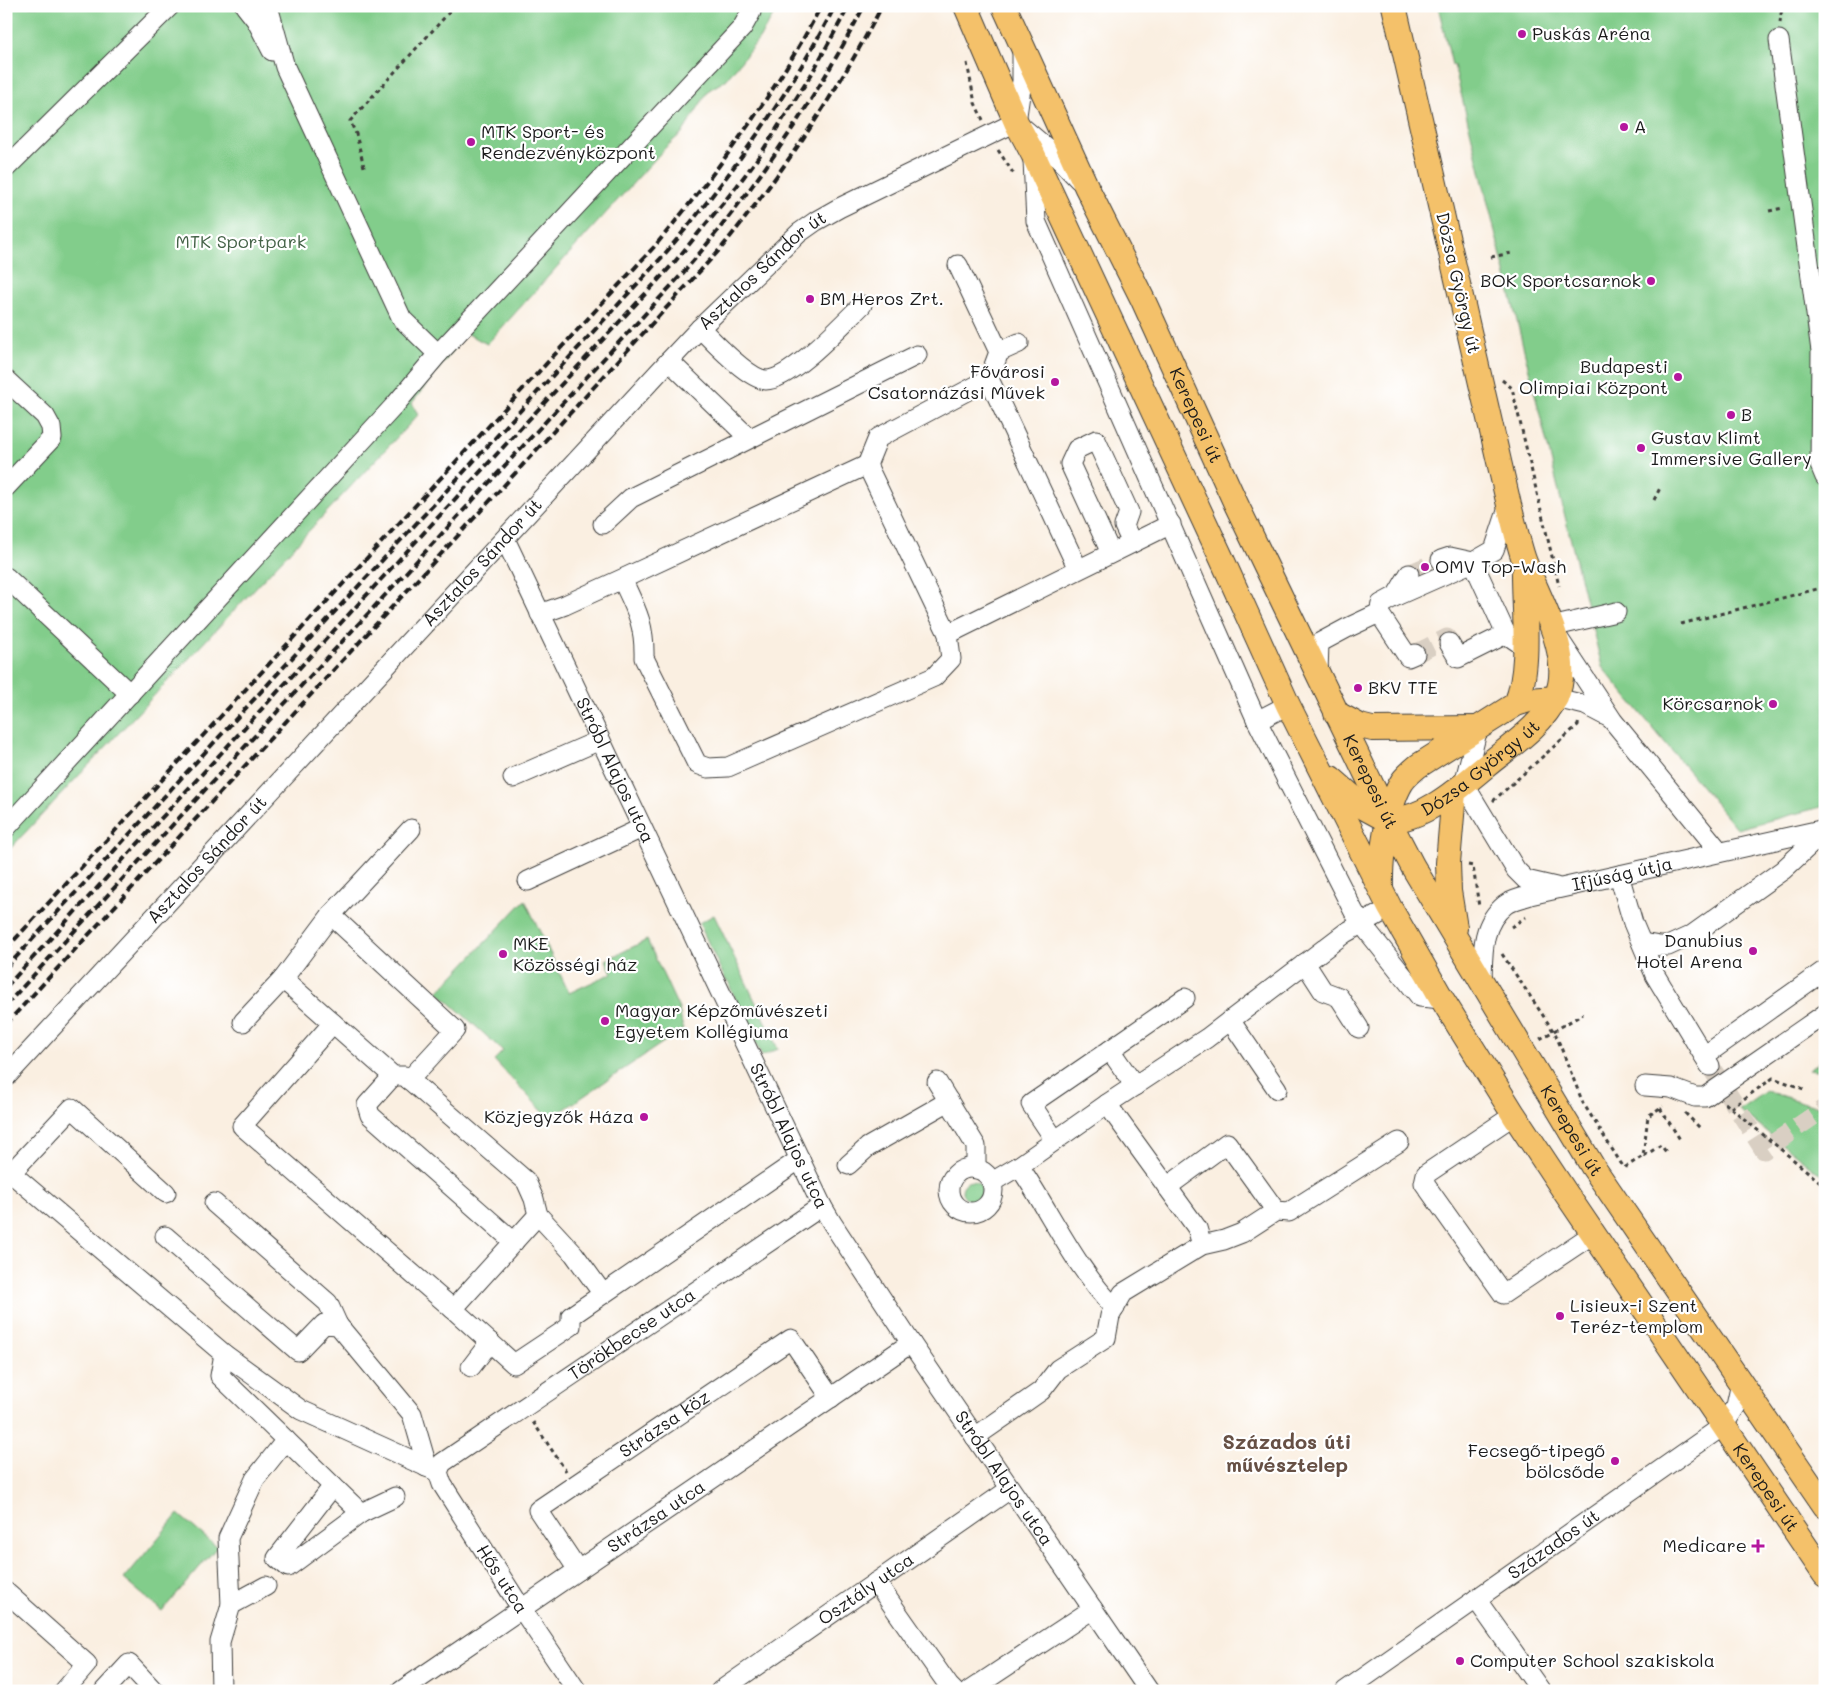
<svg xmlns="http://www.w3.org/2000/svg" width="1831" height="1697" viewBox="0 0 1831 1697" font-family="Mali,sans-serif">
<rect width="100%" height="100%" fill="#fff"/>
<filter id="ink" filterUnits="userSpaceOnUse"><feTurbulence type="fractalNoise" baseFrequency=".02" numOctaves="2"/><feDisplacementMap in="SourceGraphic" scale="10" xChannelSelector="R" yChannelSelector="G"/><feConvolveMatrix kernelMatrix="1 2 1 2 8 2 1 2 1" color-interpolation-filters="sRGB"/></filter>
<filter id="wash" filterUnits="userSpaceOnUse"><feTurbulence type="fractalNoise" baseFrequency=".0096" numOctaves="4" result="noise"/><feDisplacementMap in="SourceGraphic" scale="20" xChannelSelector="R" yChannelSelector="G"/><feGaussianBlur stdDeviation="1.12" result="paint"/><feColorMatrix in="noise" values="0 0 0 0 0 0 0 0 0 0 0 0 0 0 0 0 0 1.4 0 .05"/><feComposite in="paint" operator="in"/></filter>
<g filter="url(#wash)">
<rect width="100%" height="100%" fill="#faefe1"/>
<path fill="#82cd8b" stroke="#4f7454" d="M6,6H779L759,39L726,80L709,90L683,132L666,147L487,344L464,332L455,348L412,403L418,415L6,853Z
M1438,6H1825V806L1737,829L1602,667L1454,65H1452Z
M525,900L569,993L612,973L606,960L647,940L679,1009L683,1029L550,1119L494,1060L503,1051L438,992Z
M714,915L778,1049L762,1056L730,987V982L726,981L699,923Z
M1825,1058V1071L1808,1069Z
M1766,1091L1825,1109V1178L1739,1110Z
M962 1191a10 10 0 1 1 20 0a10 10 0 1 1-20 0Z
M178,1514L217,1547L162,1611L124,1579Z"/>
</g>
<g filter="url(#ink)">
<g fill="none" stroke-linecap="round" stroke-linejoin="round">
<path stroke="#d9cfc3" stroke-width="19" stroke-dasharray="19 9" stroke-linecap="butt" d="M1409,574L1441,560
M1415,654L1447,638L1449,643
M1710,1066L1764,1150L1825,1108"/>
<g stroke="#3d3c3a" stroke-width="21">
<g id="minor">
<path d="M245,6L256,20L272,51"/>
<path d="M268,6L285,67L402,319L438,354"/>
<path d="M1779,40L1821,351L1820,465L1825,477"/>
<path d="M1022,48V81L1016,122L1055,155L1079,180"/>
<path d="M1033,161L1036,221L1257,721L1354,912L1362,924L1420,997L1442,999"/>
<path d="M6,168L170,6"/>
<path d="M700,328C713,341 748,379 766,380C791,380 843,323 862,305"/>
<path d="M999,352L1019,343"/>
<path d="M669,361L749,438"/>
<path d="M989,379L1078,569"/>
<path d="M6,380L45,416L51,427L52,438L6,487"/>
<path d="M867,465L878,438L989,379L999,352L958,265"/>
<path d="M603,524L631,498L917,355"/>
<path id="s1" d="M505,539L822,1206L832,1223L911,1343L1149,1691"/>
<path d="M1111,553L1070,464L1077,449L1096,440L1129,512L1124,526L1132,543"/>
<path d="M1441,560L1450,557L1473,562L1506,634L1525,647"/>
<path d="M1409,574L1396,596L1381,604L1379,613L1408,657L1415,654"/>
<path d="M6,577L130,694"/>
<path d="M1396,596L1473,562L1494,550L1509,505"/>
<path d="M1616,612L1551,627L1613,721L1720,852"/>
<path d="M540,614L565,605L622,579L867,465L948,634L951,659L934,677L728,767L708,768L697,764L644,658C645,624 636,609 622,579"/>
<path d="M948,634L1171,524"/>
<path d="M1449,643L1458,658L1506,634"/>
<path d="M1318,673L1319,643L1347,628L1379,613"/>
<path d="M1556,698L1585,705L1610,718"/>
<path d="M1257,721L1288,705"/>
<path d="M1478,728L1464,784L1516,870L1526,880L1556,887"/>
<path d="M513,778L600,740"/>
<path d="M6,828L395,405L438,354L742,28L751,12L750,6"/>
<path d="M1619,875L1633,923L1655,975L1710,1066"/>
<path d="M528,881L642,828"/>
<path d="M331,915L455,1030L409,1080"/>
<path d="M1642,943L1660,946H1668L1692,935L1783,870L1825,831"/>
<path d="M1305,963L1323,991L1339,997L1359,1028"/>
<path d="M283,979L331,915L411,829"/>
<path id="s2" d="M1482,983C1483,955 1480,925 1505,905C1511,900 1523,898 1530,895L1825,829"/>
<path d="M1230,1020L1277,1089"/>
<path d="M243,1022L283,979L393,1076H405L526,1181L534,1199L538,1215L574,1254L603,1294"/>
<path d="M333,1023L242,1126L453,1309"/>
<path d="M1704,1056L1825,970"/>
<path d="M393,1076L367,1105L370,1115L514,1242"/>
<path id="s3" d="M6,1077L669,361L700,328L799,233L816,221L839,208L1016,122"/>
<path d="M937,1082L976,1146V1169"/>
<path d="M1135,1086L1110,1050L1185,998"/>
<path d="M1645,1086L1671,1088L1695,1097H1705L1825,1014"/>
<path d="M1107,1104L1197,1228L1202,1245"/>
<path d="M1514,1115L1426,1174L1424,1183L1503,1294L1593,1234"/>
<path d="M1055,1140L1031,1104L1110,1050"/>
<path d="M848,1165L868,1147L949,1101"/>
<path d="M1019,1166C1051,1213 1075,1268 1115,1308"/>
<circle cx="971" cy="1190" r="22"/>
<path d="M992,1182L1019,1166L1107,1104L1207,1038L1345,933L1390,908"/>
<path d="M1167,1187L1227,1143L1276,1211"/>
<path d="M166,1193L72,1108L11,1173L224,1354L301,1410L438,1472"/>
<path d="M214,1203L328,1303L338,1325"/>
<path d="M538,1215L453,1309L514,1364L571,1326V1316L800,1159"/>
<path d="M165,1236L298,1351L324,1324L338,1325L412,1414L425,1459L426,1467"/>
<path d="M224,1354L220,1376L286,1440"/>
<path d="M471,1367L490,1342"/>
<path d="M975,1437L1041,1391L1058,1369L1106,1338L1110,1316L1123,1293L1202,1245L1224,1240L1242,1233L1276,1211L1289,1212L1399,1142"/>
<path d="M333,1486L361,1513L395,1497"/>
<path id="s4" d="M578,1570L538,1510L791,1339L831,1398"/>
<path d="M876,1582L949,1686L954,1691"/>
<path d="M6,1592L87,1664L64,1691"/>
<path d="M1476,1599L1541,1691"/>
<path d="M231,1605L228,1538L255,1479L286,1440L333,1486L277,1558L288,1567L361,1513"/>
<path d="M104,1691L129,1664L154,1691"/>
<path d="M221,1691L220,1642L231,1605L266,1586"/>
<path id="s5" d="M401,1691L911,1343"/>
<path id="s6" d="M577,1691L521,1608L442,1484L438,1472L442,1463L822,1206"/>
<path id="s7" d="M720,1691L1010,1489"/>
<path d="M969,1691L1093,1609"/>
<path id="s8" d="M1345,1691L1723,1426L1736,1406L1741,1383"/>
</g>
</g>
<g stroke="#3d3c3a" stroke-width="26">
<g id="major">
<path id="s9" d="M966,6L1016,122L1033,154L1221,557L1288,705L1390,908L1442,999L1514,1115L1565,1192L1825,1575"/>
<path id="s10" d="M1004,6L1087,188L1143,300L1236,504L1389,821L1413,867L1593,1167L1825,1506"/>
<path d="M1516,704C1531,669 1524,612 1524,574"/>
<path d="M1336,713L1360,726L1372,729L1478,728"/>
<path id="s11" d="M1331,778L1365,808L1389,821C1426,818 1458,789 1486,766C1510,746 1542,726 1556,697C1575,657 1538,598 1524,560C1518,542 1514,523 1509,505L1394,6"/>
<path d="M1454,792L1448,863L1449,891L1455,928"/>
<path d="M1381,888C1380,860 1387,806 1402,782C1406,776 1412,771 1418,766L1516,704L1529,700L1556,698"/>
</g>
</g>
<path stroke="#3d3c3a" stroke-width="3" stroke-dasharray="4 4" stroke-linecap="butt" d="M1780,23L1782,6
M967,63L975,103L983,120
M998,150L1015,176
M364,167L356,134L350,121L455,6
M1769,211L1783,208
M1491,257L1512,253
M1502,380L1512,388L1559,586
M1654,500L1661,486
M1681,624L1825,587
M1493,801L1578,725L1579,720
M1468,865L1473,866L1479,907
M1511,927L1526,917
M1502,954L1556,1035L1583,1103L1624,1168L1643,1156L1648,1116L1663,1106
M1540,1039L1583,1014
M1725,1103L1825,1186
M1660,1108L1681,1141
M1731,1108L1773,1078L1804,1089
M1685,1113L1700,1128
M1644,1156L1661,1145L1666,1152
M533,1422L566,1471"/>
<use href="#minor" stroke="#fff" stroke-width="19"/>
<use href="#major" stroke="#f4c16a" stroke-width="24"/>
<path stroke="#1c1c1c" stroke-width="4" stroke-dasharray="8 4" stroke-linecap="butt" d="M6,949L654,247C717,172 776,93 821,6
M6,968L663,256C729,178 788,97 835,6
M6,987L431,525L673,264L737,186L760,155L811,75L849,6
M6,1005L683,273C755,188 813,105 864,6
M6,1024L466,527L722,247C783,172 837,93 882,6"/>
</g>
</g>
<g fill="#b5179e" stroke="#fff" stroke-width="2">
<circle cx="1522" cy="34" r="5"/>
<circle cx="1624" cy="127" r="5"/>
<circle cx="471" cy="142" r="5"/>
<circle cx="1651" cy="281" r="5"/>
<circle cx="810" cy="299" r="5"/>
<circle cx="1678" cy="377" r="5"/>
<circle cx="1055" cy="382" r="5"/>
<circle cx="1731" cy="415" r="5"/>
<circle cx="1641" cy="448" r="5"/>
<circle cx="1425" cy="567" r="5"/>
<circle cx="1358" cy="688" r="5"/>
<circle cx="1773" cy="704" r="5"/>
<circle cx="1753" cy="951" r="5"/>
<circle cx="503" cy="954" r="5"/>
<circle cx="605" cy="1021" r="5"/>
<circle cx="644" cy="1117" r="5"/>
<circle cx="1560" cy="1316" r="5"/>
<circle cx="1615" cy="1461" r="5"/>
<path d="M1755.5 1538.5h5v5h5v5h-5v5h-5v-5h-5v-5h5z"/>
<circle cx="1460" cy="1661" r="5"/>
</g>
<g text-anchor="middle" stroke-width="4.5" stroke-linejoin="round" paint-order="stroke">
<g font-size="18" fill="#1c1c1c" stroke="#fff" text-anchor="start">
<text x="1532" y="40">Puskás Aréna</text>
<text x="1634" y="133">A</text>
<text x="481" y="138">MTK Sport- és<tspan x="481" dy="21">Rendezvényközpont</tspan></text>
<text x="1641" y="287" text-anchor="end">BOK Sportcsarnok</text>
<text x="820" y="305">BM Heros Zrt.</text>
<text x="1668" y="373" text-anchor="end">Budapesti<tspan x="1668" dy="21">Olimpiai Központ</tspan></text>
<text x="1045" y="378" text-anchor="end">Fővárosi<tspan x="1045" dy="21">Csatornázási Művek</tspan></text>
<text x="1741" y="421">B</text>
<text x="1651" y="444">Gustav Klimt<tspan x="1651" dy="21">Immersive Gallery</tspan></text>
<text x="1435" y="573">OMV Top-Wash</text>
<text x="1368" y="694">BKV TTE</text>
<text x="1763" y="710" text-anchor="end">Körcsarnok</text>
<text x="1743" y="947" text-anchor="end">Danubius<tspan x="1743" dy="21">Hotel Arena</tspan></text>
<text x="513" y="950">MKE<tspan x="513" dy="21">Közösségi ház</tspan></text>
<text x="615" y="1017">Magyar Képzőművészeti<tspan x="615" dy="21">Egyetem Kollégiuma</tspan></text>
<text x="634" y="1123" text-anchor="end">Közjegyzők Háza</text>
<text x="1570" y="1312">Lisieux-i Szent<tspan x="1570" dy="21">Teréz-templom</tspan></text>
<text x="1605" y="1457" text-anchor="end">Fecsegő-tipegő<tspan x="1605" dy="21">bölcsőde</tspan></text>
<text x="1747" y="1552" text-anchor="end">Medicare</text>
<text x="1470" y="1667">Computer School szakiskola</text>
</g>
<g font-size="18" fill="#456348" stroke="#fff">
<text x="241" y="248">MTK Sportpark</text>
</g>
<g font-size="18" fill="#1c1c1c" stroke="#fff">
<text dy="6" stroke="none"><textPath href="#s3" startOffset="1106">Asztalos Sándor út</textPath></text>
<text transform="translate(1458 283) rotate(77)" y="6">Dózsa György út</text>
<text dy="6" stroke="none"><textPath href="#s10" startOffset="452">Kerepesi út</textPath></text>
<text dy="6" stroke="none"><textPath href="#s3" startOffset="701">Asztalos Sándor út</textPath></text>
<text dy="6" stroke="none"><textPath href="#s11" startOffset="180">Dózsa György út</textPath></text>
<text dy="6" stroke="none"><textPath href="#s1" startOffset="256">Stróbl Alajos utca</textPath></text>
<text dy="6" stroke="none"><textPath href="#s10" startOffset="858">Kerepesi út</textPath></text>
<text dy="6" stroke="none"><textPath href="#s3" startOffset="296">Asztalos Sándor út</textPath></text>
<text dy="6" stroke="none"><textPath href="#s2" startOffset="206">Ifjúság útja</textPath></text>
<text dy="6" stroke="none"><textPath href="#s10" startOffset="1261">Kerepesi út</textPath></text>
<text dy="6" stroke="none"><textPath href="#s1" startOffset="661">Stróbl Alajos utca</textPath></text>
<text dy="6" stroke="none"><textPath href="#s6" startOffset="499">Törökbecse utca</textPath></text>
<text dy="6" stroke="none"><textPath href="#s4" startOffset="225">Strázsa köz</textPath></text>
<text dy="6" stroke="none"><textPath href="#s1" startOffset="1066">Stróbl Alajos utca</textPath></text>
<text dy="6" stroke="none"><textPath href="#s9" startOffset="1688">Kerepesi út</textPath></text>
<text dy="6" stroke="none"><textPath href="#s5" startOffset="309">Strázsa utca</textPath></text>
<text dy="6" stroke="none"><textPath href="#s8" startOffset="255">Százados út</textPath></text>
<text transform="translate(502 1579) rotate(57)" y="6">Hős utca</text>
<text dy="6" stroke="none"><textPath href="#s7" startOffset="178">Osztály utca</textPath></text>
</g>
<g font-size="20" font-weight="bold" fill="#665045" stroke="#fff">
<text x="1287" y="1449">Százados úti<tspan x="1287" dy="23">művésztelep</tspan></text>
</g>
</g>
<rect width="1831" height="1697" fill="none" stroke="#fff" stroke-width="25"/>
</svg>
